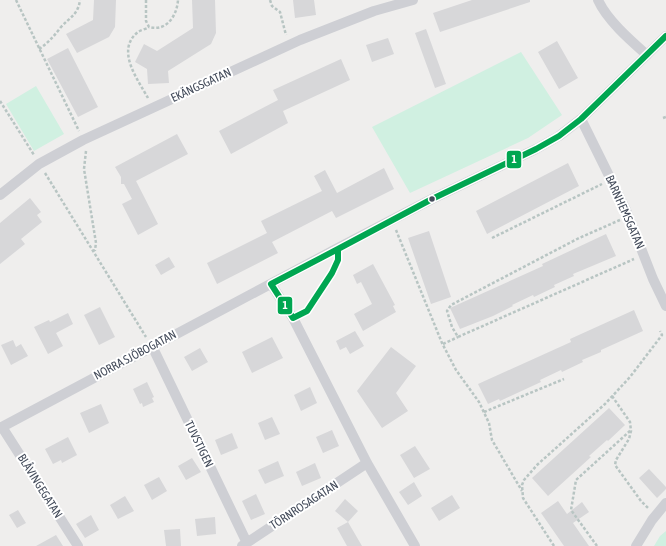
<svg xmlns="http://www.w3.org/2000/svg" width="666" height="546" viewBox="0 0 666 546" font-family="'Asap Condensed',sans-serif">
<rect width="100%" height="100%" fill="#efeeed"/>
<path fill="#d0f0e1" d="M521,52L562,115L528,138L410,193L372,127Z
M36,86L64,134L34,151L6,104Z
M666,531V546H654L660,536Z"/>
<path fill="#d7d7d9" d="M94,0H116L115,27L109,37L77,53L66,34L93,20Z
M192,0H215L216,33L211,44L168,71L169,83L148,84L147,69L135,62L144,44L157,51L193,28Z
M293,0H314L316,15L295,18Z
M472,0H530V2L440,32L433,13Z
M426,29L446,84L435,88L415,33Z
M388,38L394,54L372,62L366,45Z
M557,41L578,78L559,89L538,52Z
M68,48L98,107L78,117L47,59Z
M341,59L350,80L283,111L288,123L231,154L219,131L278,100L273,90Z
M177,134L188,154L136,181L158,224L138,235L122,204L132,199L124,184H121V177L115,167Z
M568,163L579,186L487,234L476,211Z
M384,168L394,189L336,218L332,211L272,242L278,253L217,284L207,263L267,233L261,221L322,191L314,176L325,170L337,193Z
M30,198L41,212L37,215L42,222L21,239L25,244L0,264V223Z
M429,231L451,297L431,304L408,238Z
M606,234L616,256L573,274L574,276L554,285L555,287L534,297L533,295L512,305L513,306L493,316L460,329L450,308L543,266L542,264Z
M169,257L175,267L161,275L155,265Z
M373,264L395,305L393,306L396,312L363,331L354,314L372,304L361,282L357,284L353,275Z
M100,307L115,337L99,345L84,315Z
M634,310L643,331L601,350V352L582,360L583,362L562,372L561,370L540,380L541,382L500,401L499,399L488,404L478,384L571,342L570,339Z
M68,313L73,324L56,333L63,346L48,354L34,327L49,320L50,322Z
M355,331L364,346L350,354L346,347L340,350L336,341Z
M272,337L283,358L252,373L242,352Z
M13,340L16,347L21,344L28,356L11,365L1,345Z
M391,347L416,366L396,393L408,411L382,428L357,391Z
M200,348L208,362L192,371L184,357Z
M147,382L154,397L152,398L154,402L143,407L142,403L140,404L133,389Z
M310,387L317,403L301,411L294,395Z
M101,404L109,423L89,433L80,413Z
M609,408L625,425L608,441L607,440L589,456L591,457L548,496L532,478Z
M272,417L280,434L265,440L258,423Z
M332,430L339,446L323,453L316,437Z
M232,433L238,448L221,455L215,440Z
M68,437L77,455L62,463L61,460L53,464L45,449Z
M415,446L430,469L414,478L400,455Z
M192,458L201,472L186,480L178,466Z
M278,461L284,476L265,484L258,470Z
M315,463L321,478L302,486L296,472Z
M649,469L666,487V489L657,498L639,478Z
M159,477L167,491L152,500L144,485Z
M414,482L422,496L408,505L399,492Z
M256,494L265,514L251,520L242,501Z
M452,495L460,508L439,521L431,508Z
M125,496L134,511L118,519L110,505Z
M345,499L358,511L348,522L335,511Z
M558,501L567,514L582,502L589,512L573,523L589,546H564L541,513Z
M18,510L26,523L17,528L9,515Z
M91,515L99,530L85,538L76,524Z
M215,517L216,534L197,536L195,519Z
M348,522L362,546H347L337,528Z
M180,529L181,546H166L164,530Z
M56,535L63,546H36Z"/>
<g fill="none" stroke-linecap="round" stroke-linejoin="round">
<path stroke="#b8c5c3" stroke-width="2.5" stroke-dasharray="3 2" stroke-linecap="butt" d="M16,0L79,131
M146,0V21L149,27C167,32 177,15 178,0
M270,0L272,6L280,12L286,35
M39,49C48,43 54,36 61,27C70,17 78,15 80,0
M148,98C138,80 115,50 138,32C141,30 146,29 149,27
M0,101L34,155
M663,118L666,117
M86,151L84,169L96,243L95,250L93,251
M45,173L146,337
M620,220L579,238L451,305L447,311L452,327L458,337L634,259
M396,230L442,343L456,370L479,402L489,423L492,440L522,491
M492,238L602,184
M443,344L458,337
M612,396L630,422L631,431L629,439L616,460L615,465L641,501L648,508
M484,412L564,379
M554,546L523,498L522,485L524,480L537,465L605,404L630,377L659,339L662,335L660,331
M597,546L571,510L576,480L631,430"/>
<path stroke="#cecfd4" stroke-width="5" d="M293,318L307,311L332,273L338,260V248"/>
<path stroke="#cecfd4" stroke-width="10" d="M598,0C607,20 630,40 647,55
M581,119L626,210L653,279L666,306
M0,195L39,164L83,140L300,40L374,11L413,0
M271,284L293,318L367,463L415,546
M152,346L247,543
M2,427L78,546
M0,428L338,248L432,199L536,149L559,136L581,119L666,36
M242,546L367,463
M636,546L652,520L666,503"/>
<g stroke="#fff" stroke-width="9">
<path id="bus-1" d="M338,249V260L332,273L307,311L293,318L271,284Z
M338,249L432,199L536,149L559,136L581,119L666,36"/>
</g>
<use href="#bus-1" stroke="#00a651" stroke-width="6"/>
</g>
<circle fill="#444c5b" stroke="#fff" stroke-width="1.5" cx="432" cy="199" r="3.5"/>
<g text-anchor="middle" stroke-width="4" stroke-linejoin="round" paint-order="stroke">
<g font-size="12" fill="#444c5b" stroke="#fff">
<text transform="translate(201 85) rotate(-25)" y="4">EKÄNGSGATAN</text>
<text transform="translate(625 212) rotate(66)" y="4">BARNHEMSGATAN</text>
<text transform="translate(135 355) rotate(-28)" y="4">NORRA SJÖBOGATAN</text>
<text transform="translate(199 444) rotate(64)" y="4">TUVSTIGEN</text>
<text transform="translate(40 486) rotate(58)" y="4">BLÅVINGEGATAN</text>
<text transform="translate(304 505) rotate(-33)" y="4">TÖRNROSAGATAN</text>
</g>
</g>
<g stroke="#fff" stroke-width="1.5">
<rect x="506" y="150" width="16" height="19" rx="4" fill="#00a651"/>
<rect x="277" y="296" width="16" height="19" rx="4" fill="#00a651"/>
</g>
<g font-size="11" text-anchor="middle" font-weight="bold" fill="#fff">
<text x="514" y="163">1</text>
<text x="285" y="309">1</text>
</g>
</svg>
